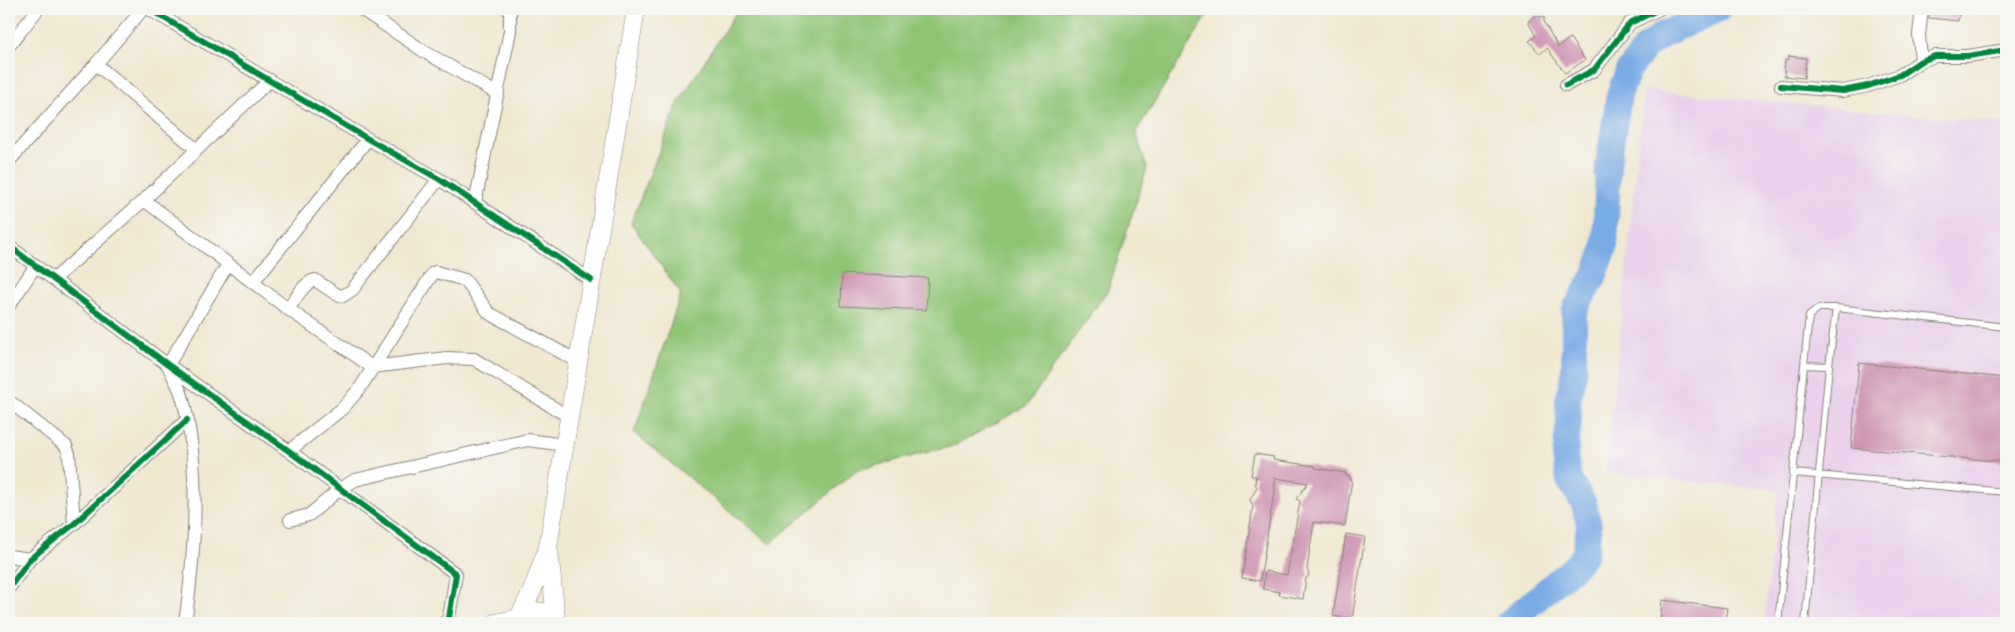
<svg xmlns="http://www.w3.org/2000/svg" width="2015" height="632" viewBox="0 0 2015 632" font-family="Mali,sans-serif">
<rect width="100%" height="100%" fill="#f6f6f2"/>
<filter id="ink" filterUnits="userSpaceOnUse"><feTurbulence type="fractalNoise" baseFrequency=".02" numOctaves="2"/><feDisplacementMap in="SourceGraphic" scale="10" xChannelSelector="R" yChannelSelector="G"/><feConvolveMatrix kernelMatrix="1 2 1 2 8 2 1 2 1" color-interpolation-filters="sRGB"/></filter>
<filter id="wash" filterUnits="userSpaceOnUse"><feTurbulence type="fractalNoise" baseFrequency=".0096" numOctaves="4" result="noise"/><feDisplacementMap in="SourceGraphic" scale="20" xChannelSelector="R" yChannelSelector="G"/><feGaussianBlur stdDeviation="1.12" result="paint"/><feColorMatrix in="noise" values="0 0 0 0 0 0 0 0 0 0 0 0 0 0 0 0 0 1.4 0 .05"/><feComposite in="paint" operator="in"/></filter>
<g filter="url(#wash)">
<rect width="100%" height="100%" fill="#f0e8d1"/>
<path fill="#ead1ec" d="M1644,90L2006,124V623H1764L1778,490L1606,473Z"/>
<path fill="#90c475" stroke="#567048" d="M738,9H1211L1136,132L1147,168L1108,290L1026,406L956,445L855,471L770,544L634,433L681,294L631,223L678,103Z"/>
<path fill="#79abe5" stroke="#4a6480" d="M1700,9H1740L1671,41L1666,47L1652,26H1661Z"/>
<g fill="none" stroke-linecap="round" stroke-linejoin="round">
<path stroke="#79abe5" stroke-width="26" d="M1508,623L1574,567L1585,554L1589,525L1584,504L1569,480L1565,456L1569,422L1568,400L1574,373V311L1594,277L1605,248L1608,165L1619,95L1628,71L1646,47L1664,34L1719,9"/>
</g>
<g id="blocks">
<path fill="#cd93b2" d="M1930,9H1960L1958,21L1929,18Z
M1534,16L1544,17V22L1558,47L1570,38L1585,60L1565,73L1547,48L1540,54L1529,41L1536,36L1528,22Z
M1789,56L1806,58L1804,78L1784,76L1785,60H1788Z
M842,274L928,278L926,310L841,306Z
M1859,363L2006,378V462L1851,448Z
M1255,454L1274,457L1273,460L1315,466V468L1346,473V476H1350V480H1352L1345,526L1314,522L1307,568L1309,576L1306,578L1303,599L1279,595L1280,592L1263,589L1265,571L1287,575L1300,501L1296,499L1308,483L1275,478V494L1273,499L1260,581L1242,578L1253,506L1250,500L1257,487L1255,484L1256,476H1251Z
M1346,534L1365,537L1352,619L1333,616Z
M1662,600L1727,608L1725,623H1660Z"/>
</g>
</g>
<g filter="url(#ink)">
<use href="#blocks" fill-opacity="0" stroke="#868276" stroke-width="1"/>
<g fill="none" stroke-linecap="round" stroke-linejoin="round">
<g stroke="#868276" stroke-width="8">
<path id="lane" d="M1804,365L1829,366
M1793,473L2006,492
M1778,623L1809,316L1819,308H1836L2006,327
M1805,623L1829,366L1836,308"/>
</g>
<g stroke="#868276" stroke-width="14">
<path id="street" d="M149,9L368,139L439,179L591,280
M361,9L425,52L498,94
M9,46L38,9
M1921,61L1919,35L1922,9
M96,64L196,149
M1566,85L1594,70L1630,23L1659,9
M1781,86L1843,91L1868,86L1900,75L1921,61L1935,56H1968L2006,50
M9,161L96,64L143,9
M144,200L288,309L372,367L447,358L474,359L569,417
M475,203L510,31V9
M9,246L168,365L289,451L456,574L449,618L444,623
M54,279L144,200L270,80
M253,282L368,139
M9,306L36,265
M288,309C296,299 303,283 315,280L336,294L343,296L352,290L439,179
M9,401L66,446L69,454L74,524
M289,451L343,408L360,388L433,273L436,272L465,280L489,313L579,362
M290,520L309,515L340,489L355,480L528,440L565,445
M9,556L30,559
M9,588L30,559L74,524L187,420
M185,623C195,554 201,464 182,396C179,386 172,375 168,365L228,264"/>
</g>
<g stroke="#868276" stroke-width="19">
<path id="secondary" d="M549,551L556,620
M520,615L532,591L548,547L636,9
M515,619C528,608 547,608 558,623
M495,623L515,619"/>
</g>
<use href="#lane" stroke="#fff" stroke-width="6"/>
<use href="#street" stroke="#fff" stroke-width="12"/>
<use href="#secondary" stroke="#fff" stroke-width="18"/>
<g stroke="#f6f6f2" stroke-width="9">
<path id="cycleway" d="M149,9L368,139L439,179L591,280
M1566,85L1594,70L1630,23L1659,9
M1781,86L1843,91L1868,86L1900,75L1921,61L1935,56H1968L2006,50
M9,246L168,365L289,451L456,574L449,618L444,623
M9,588L30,559L74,524L187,420"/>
</g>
<use href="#cycleway" stroke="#00873e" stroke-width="6"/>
</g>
</g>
<rect width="2015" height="632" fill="none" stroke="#f6f6f2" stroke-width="30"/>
</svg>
